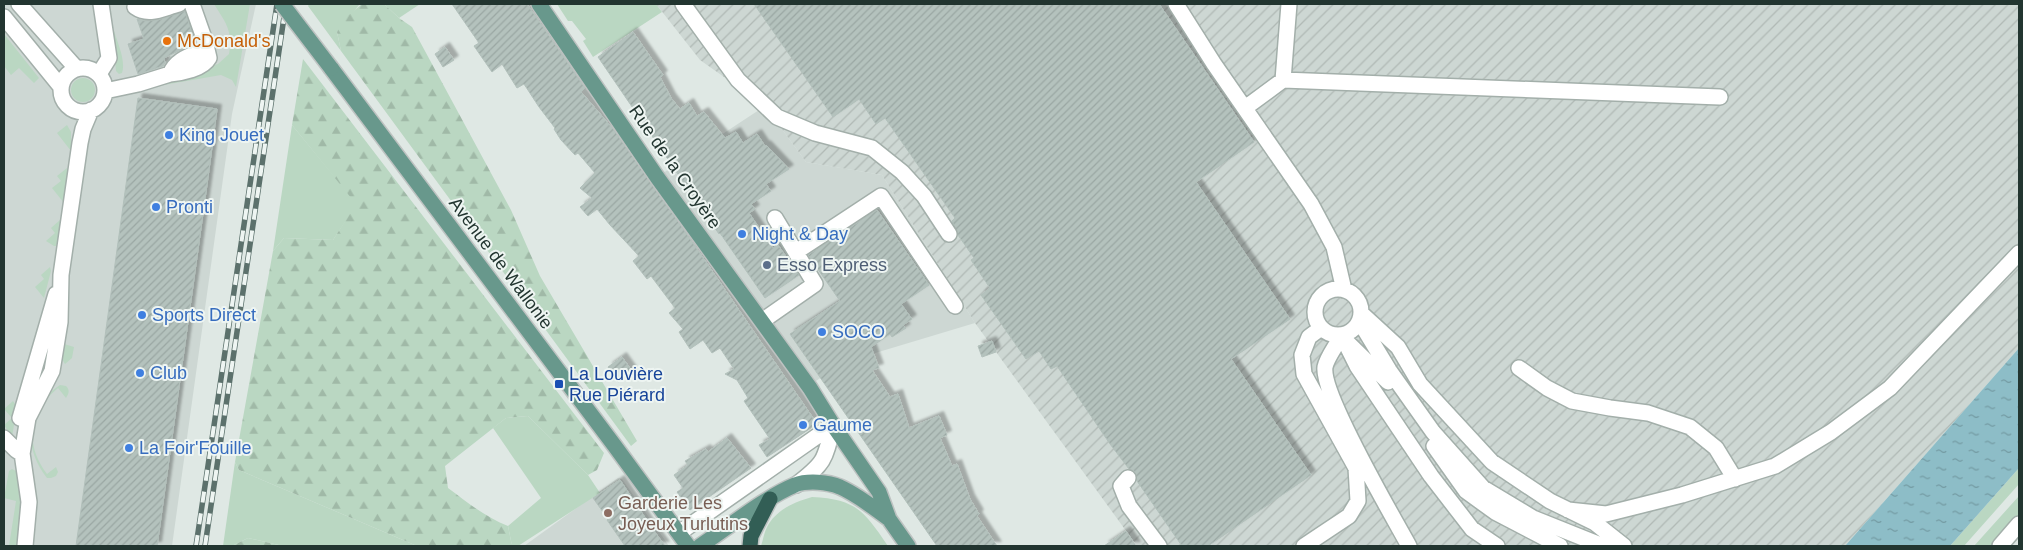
<svg xmlns="http://www.w3.org/2000/svg" width="2023" height="550" viewBox="0 0 2023 550" font-family="Helvetica,sans-serif">
<defs>
<pattern id="industrial-furrows" width="10" height="10" patternUnits="userSpaceOnUse" patternTransform="scale(1.25)"><rect width="10" height="10" fill="#cdd7d3"/><path d="M-1 1l2-2M0 10L10 0M9 11l2-2" fill="none" stroke="#b0b9b5"/></pattern>
<pattern id="forest-firs" width="22" height="20" patternUnits="userSpaceOnUse" patternTransform="scale(1.25)"><rect width="22" height="20" fill="#bad7c2"/><path d="M5 1l3.5 6h-7zM16 11l3.5 6h-7z" fill="#a0b9a7"/></pattern>
<pattern id="water-ripples" width="26" height="14" patternUnits="userSpaceOnUse" patternTransform="scale(1.25)"><rect width="26" height="14" fill="#8dbdc7"/><path d="M2 4q2-2 4 0t4 0M15 11q2-2 4 0t4 0" fill="none" stroke="#739aa2"/></pattern>
<pattern id="building-hatch" width="6" height="6" patternUnits="userSpaceOnUse" patternTransform="scale(1.25)"><rect width="6" height="6" fill="#b4c2bd"/><path d="M-1 1l2-2M0 6l6-6M5 7l2-2" fill="none" stroke="#9aa7a3"/></pattern>
<filter id="shadow"><feDropShadow dx="4.5" dy="-4.5" stdDeviation="1" flood-color="#0004"/></filter>
</defs>
<rect width="100%" height="100%" fill="#dfe8e4"/>
<path fill="#cdd7d3" d="M4,4H256L232,114L172,546H4Z
M765,106L806,162L882,175L975,323L842,363L816,381L657,177Z
M618,478L622,479L669,546H524Z"/>
<path fill="url(#industrial-furrows)" d="M656,4H2019V348L1845,546H1137L975,323L882,175L806,162L765,106L700,60Z"/>
<path fill="#bad7c2" d="M214,4H250L236,87L232,80L221,75L152,87L158,82L218,64L229,54C233,31 226,23 214,4Z
M309,4H362L359,5L337,32L341,51L308,6Z
M384,4H420L399,18Z
M557,4H656L662,12L593,57L583,41L586,39L572,21H568Z
M114,31C118,44 126,61 122,73L119,74L116,71L112,32Z
M4,34L39,78L34,83L19,68L11,75L4,66Z
M71 90a12 12 0 1 1 24 0a12 12 0 1 1-24 0Z
M67,125L71,132V151L57,133Z
M292,125L357,204L333,240L284,238L273,251Z
M67,168L68,171L64,203L52,188L61,181L57,176Z
M60,220L61,224L56,246H54L46,241L55,233L51,228Z
M50,267L51,271L44,298L35,287L44,279L41,275Z
M61,343L74,347L72,358L65,364L60,356Z
M60,385L66,386C70,390 69,393 66,398L58,388C29,412 24,444 47,474L56,467L58,472L56,476L51,478H47C22,446 25,408 60,385Z
M13,401L17,407L12,437L4,425L12,418L4,409Z
M528,416L588,475L600,493L518,546H512L508,526L541,498L493,428L506,418Z
M235,462L239,470L417,546H283L248,538L232,546H223Z
M2019,468V484L1964,546H1950Z
M12,469L16,471C25,495 21,522 17,546H9L16,501L4,498L9,471Z
M2019,496V514L1991,546H1974Z
M812,497C856,499 864,511 888,546H761C763,540 764,533 767,527C776,510 794,502 812,497Z"/>
<path fill="url(#forest-firs)" d="M362,4H384L399,18L412,27L511,210L540,276L637,441L631,446L341,51L337,32L346,17Z
M303,59L604,453L597,470L588,475L528,416L506,418L445,466L448,488C467,502 485,517 508,526L512,546H417L239,470L235,462L273,251L284,238L333,240L356,204L292,125Z
M248,538L283,546H232Z"/>
<path fill="url(#water-ripples)" d="M2019,348V468L1950,546H1845Z"/>
<path fill="url(#building-hatch)" stroke="#b2c0bb" filter="url(#shadow)" d="M452,4H527L585,88L581,92L614,130L686,233L815,421L814,426L767,457L759,445L770,439L744,401L748,398L737,380L725,374L734,369L720,348L712,353L703,340L690,349L679,332L683,329L669,313L675,308L651,276L647,279L633,261L639,256L610,225L597,209L588,216L580,207L592,198L580,188L595,173L578,153L575,155L561,140L554,129L555,128L539,107L524,84L517,88L502,64L492,72L474,46L479,43Z
M754,4H1159L1254,142L1196,182L1290,319L1231,359L1311,475L1208,546H1182L1137,481L1134,471L1129,469L1110,444L1057,366L1051,369L1039,351L1026,359L981,295L990,288L971,260L974,258L958,235L952,221L955,218L885,118L876,124L859,99L833,117Z
M185,11L195,43L164,58L165,63L163,66L138,74L128,44L144,39L137,19L145,21L158,20Z
M633,32L663,75L660,77L671,98L680,109L689,103L697,116L704,112L725,138L736,132L743,143L757,134L765,146L766,145L789,169L766,184L771,191L751,204L755,209L749,213L773,248L778,245L799,275L765,298L720,233L719,234L598,57Z
M445,47L454,60L443,67L435,54Z
M138,98L217,109L208,177L157,546H76Z
M877,210L929,285L901,304L912,319L903,325L906,328L892,337L890,334L871,347L879,368L872,370L890,397L898,394L909,428L939,416L947,435L940,438L952,466L957,464L970,499L979,514L977,516L997,546H937L790,334L840,301L808,255Z
M992,341L996,352L982,357L978,346Z
M622,357L632,371L618,382L608,367Z
M727,438L751,468L690,510L677,492L683,488L674,475L688,465L685,461L706,449L708,452Z
M620,480L652,528L665,546H625L607,520L608,519L593,498Z
M1126,531L1136,546H1104Z"/>
<g fill="none" stroke-linecap="round" stroke-linejoin="round">
<g stroke="#a3afaa" stroke-width="18">
<path id="minor" d="M19,4L76,68
M683,4L738,80L777,117L815,133L872,148L902,172L924,196L949,234
M1176,4L1214,64L1311,204L1334,247L1344,290
M135,7C149,17 163,8 179,4
M4,17L61,87
M61 90a22 22 0 1 1 44 0a22 22 0 1 1-44 0Z
M99,74L109,58L101,4
M170,74C182,73 203,69 209,58L205,41
M1283,80L1720,97
M105,91L138,84L170,74C176,59 190,56 204,50L205,41L192,4
M1245,108L1283,80L1289,4
M796,252L881,196L955,306
M1315 312a23 23 0 1 1 46 0a23 23 0 1 1-46 0Z
M1362,314L1398,347L1420,384L1492,462L1550,501L1595,523L1624,546
M762,321L815,284L775,218
M1360,322L1389,370L1433,432L1483,488L1533,518L1603,546
M1341,336L1388,382
M1341,336C1337,345 1327,357 1325,367C1321,394 1392,515 1409,546
M1347,346L1357,366L1431,476L1472,529L1497,546
M1519,368L1547,388L1572,401L1610,408L1648,413L1690,427L1716,448L1735,479
M20,418L56,294
M4,438L16,450L22,454
M21,446L29,502L25,546
M1434,446L1466,491L1495,512L1560,546
M22,454L28,418L52,371L60,322L61,275L80,143L83,129L91,110
M1128,478L1121,486L1129,506L1159,546
M796,485C825,463 825,460 833,425
M1568,510L1606,514L1682,495L1775,466L1831,432L1890,388L2019,253
M679,533L833,425
M1304,546L1349,516L1358,501L1356,468L1304,374L1302,355L1309,337L1321,328
M2000,546L2019,524"/>
</g>
<g stroke="#bdc2c1" stroke-width="18">
<path id="major" d="M539,4L657,177L810,388L833,425L879,492L889,519L908,546
M331,68L614,445L688,546
M700,546C729,527 764,498 795,485C808,480 828,482 840,487C858,495 874,508 889,519"/>
</g>
<g stroke="#bdc2c1" stroke-width="18">
<path id="highway" d="M750,546L751,536L770,499"/>
</g>
<use href="#minor" stroke="#fff" stroke-width="15"/>
<use href="#major" stroke="#68988c" stroke-width="15"/>
<use href="#highway" stroke="#325e55" stroke-width="15"/>
<g stroke="#5c716c" stroke-width="5.5">
<path id="rail" d="M196,546L277,4
M205,546L286,4"/>
</g>
<use href="#rail" stroke="#eef5f2" stroke-width="4" stroke-dasharray="11" stroke-linecap="butt"/>
<g stroke="#bdc2c1" stroke-width="18" stroke-linecap="butt">
<path id="major-bridge" d="M282,4L331,68"/>
</g>
<use href="#major-bridge" stroke="#68988c" stroke-width="15"/>
</g>
<circle fill="#e8710a" stroke="#eef5f2" stroke-width="2" cx="167" cy="41" r="5"/>
<g fill="#3f7fe0" stroke="#eef5f2" stroke-width="2">
<circle cx="169" cy="135" r="5"/>
<circle cx="156" cy="207" r="5"/>
<circle cx="742" cy="234" r="5"/>
<circle cx="142" cy="315" r="5"/>
<circle cx="822" cy="332" r="5"/>
<circle cx="140" cy="373" r="5"/>
<circle cx="803" cy="425" r="5"/>
<circle cx="129" cy="448" r="5"/>
</g>
<circle fill="#5c6f8a" stroke="#eef5f2" stroke-width="2" cx="767" cy="265" r="5"/>
<rect fill="#1a4fb4" stroke="#eef5f2" stroke-width="2" x="554" y="379" width="10" height="10" rx="2.5"/>
<circle fill="#8d6e63" stroke="#eef5f2" stroke-width="2" cx="608" cy="513" r="5"/>
<g text-anchor="middle" stroke-width="4" stroke-linejoin="round" paint-order="stroke">
<g font-size="18" fill="#c56008" stroke="#eef5f2" text-anchor="start">
<text x="177" y="47">McDonald's</text>
</g>
<g font-size="18" fill="#366cbe" stroke="#eef5f2" text-anchor="start">
<text x="179" y="141">King Jouet</text>
<text x="166" y="213">Pronti</text>
<text x="752" y="240">Night &amp; Day</text>
<text x="152" y="321">Sports Direct</text>
<text x="832" y="338">SOCO</text>
<text x="150" y="379">Club</text>
<text x="813" y="431">Gaume</text>
<text x="139" y="454">La Foir'Fouille</text>
</g>
<g font-size="18" fill="#223530" stroke="#eef5f2">
<text transform="translate(675 167) rotate(55)" y="6">Rue de la Croyère</text>
<text transform="translate(501 263) rotate(53)" y="6">Avenue de Wallonie</text>
</g>
<g font-size="18" fill="#4e5e75" stroke="#eef5f2" text-anchor="start">
<text x="777" y="271">Esso Express</text>
</g>
<g font-size="18" fill="#164399" stroke="#eef5f2" text-anchor="start">
<text x="569" y="380">La Louvière<tspan x="569" dy="21">Rue Piérard</tspan></text>
</g>
<g font-size="18" fill="#785e54" stroke="#eef5f2" text-anchor="start">
<text x="618" y="509">Garderie Les<tspan x="618" dy="21">Joyeux Turlutins</tspan></text>
</g>
</g>
<rect width="2023" height="550" fill="none" stroke="#223530" stroke-width="10"/>
</svg>
